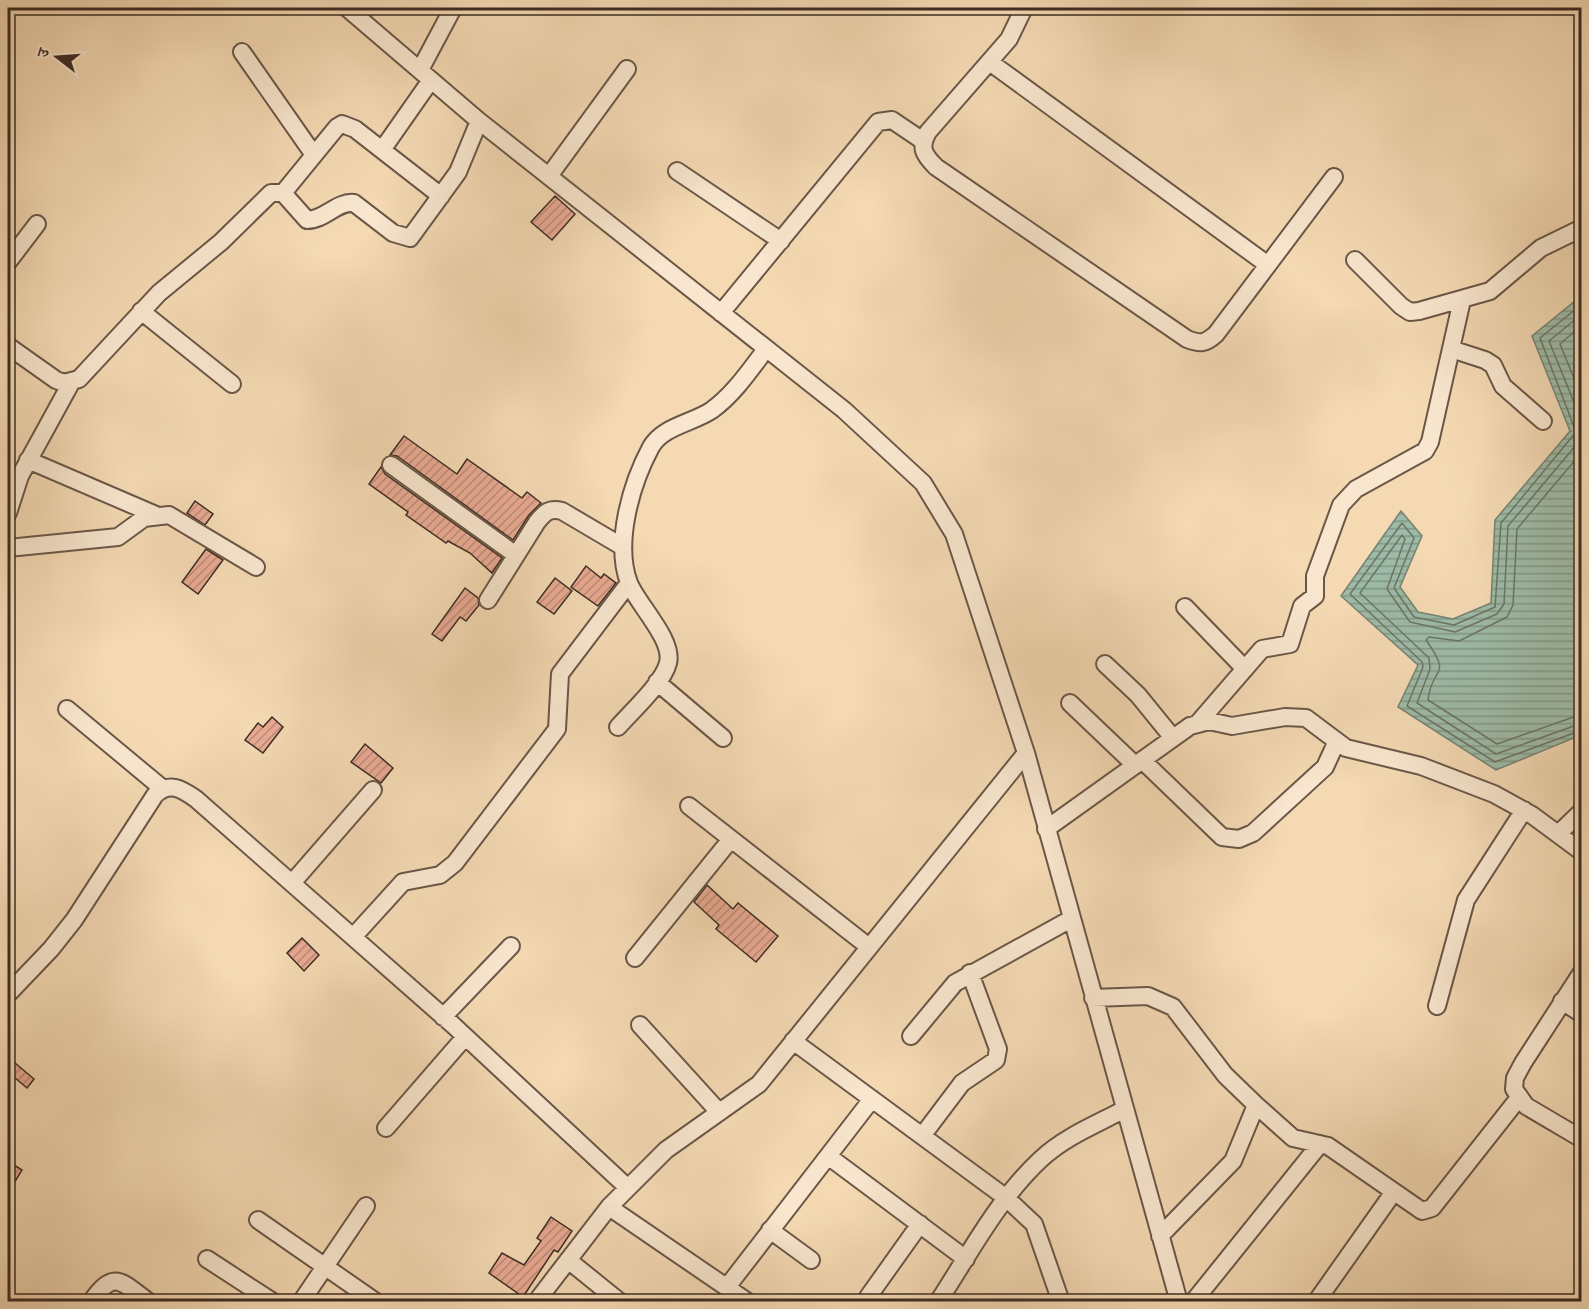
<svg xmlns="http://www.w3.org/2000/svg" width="1589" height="1309" viewBox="0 0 1589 1309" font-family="'Old Standard TT','Noto Serif Devanagari',serif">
<defs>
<pattern id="water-rules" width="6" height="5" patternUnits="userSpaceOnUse" patternTransform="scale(1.5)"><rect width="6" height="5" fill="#9dbba7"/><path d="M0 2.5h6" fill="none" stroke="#819888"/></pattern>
<pattern id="building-hatch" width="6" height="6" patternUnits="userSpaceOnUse" patternTransform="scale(1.5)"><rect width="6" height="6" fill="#e9aa93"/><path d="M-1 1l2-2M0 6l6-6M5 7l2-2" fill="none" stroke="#be8b78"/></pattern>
</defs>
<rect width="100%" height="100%" fill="#f4d9b3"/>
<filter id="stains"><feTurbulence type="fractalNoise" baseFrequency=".00333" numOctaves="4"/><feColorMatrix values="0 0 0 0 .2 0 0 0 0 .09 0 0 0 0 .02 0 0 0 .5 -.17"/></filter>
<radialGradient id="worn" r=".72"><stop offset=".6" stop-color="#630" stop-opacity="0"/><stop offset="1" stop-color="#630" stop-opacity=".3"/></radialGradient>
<path fill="url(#water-rules)" stroke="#768273" stroke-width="1.5" d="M1581,296V735L1496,770L1398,707L1418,665L1341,596L1401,511L1422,536L1400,587L1418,612L1453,619L1491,603L1495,520L1570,431L1532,336Z"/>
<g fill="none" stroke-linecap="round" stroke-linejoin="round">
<path stroke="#6c7466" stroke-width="1.5" d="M1582,304L1540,338L1576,432L1501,523L1495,607L1454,625L1414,617L1394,588L1414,538L1402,523L1350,594L1422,662L1423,667L1407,706L1495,762L1582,730
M1582,314L1549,341L1582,422
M1582,325L1560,344L1582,398
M1582,438L1508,526L1504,604L1497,614L1455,632L1410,622L1387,589L1405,539L1402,535L1360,593L1429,658L1430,669L1417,703L1496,754L1582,723
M1582,452L1517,529L1513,605L1507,617L1459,641L1429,637L1426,640C1453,678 1432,665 1428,700L1497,744L1582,714"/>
</g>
<path fill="url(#building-hatch)" stroke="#3c2c24" stroke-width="1.5" d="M555,196L575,214L552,240L531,222Z
M404,436L457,474L467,459L522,498L527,492L541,503L529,515L513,540L397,456L390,455Z
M381,467L385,474L502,558L492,573L470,553L448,541L446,543L406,515L408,512L369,484Z
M195,501L213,514L205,525L187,513Z
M206,549L223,560L198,594L182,582Z
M586,566L601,578L604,574L616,583L598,606L571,587Z
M555,578L572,591L554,614L537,602Z
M465,588L478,598L479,605L466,621L460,617L442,641L432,634Z
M272,717L283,727L263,753L245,740L258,723L263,727Z
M365,744L393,768L381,783L351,762Z
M707,885L733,909L738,903L778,936L756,962L716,929L719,925L694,902Z
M302,938L319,955L304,971L287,953Z
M8,1057L34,1079L27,1088L8,1072Z
M8,1161L22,1170L8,1193Z
M551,1217L572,1231L558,1252L554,1250L523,1297L489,1273L502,1253L524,1265L541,1241L537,1238Z"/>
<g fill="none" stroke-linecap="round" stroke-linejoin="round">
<g stroke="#6a5748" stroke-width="20">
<path id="minor" d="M347,8L479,121L844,410L923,483L954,534L1026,753L1179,1302
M1024,8L1009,39L928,132C919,148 924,155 936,167L1187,339C1200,344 1205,344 1216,334L1334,177
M242,52L314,155
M991,63L1268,265
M420,70L453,8
M382,150L431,80
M677,171L781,241
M549,176L627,69
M283,193L337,127L342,124L355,129L441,196
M1355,260L1401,306L1410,312L1419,311L1490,291L1541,248L1582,228
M8,262L37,224
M141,311L232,384
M721,313L878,122L892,120L923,141
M8,346L56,380L64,383L79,379L159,293L221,242L271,193H283L307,220C325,220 337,201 354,203L393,233L410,238L458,172L479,121
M1451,349L1485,360L1493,365L1503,386L1543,421
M28,460L156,515
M391,465L516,555
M8,513L20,476L71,383
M8,548L118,537L144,518L169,515L256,567
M488,600L537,522C545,512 549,508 562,511L623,547
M1185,607L1245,669
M1105,664L1138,695L1173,738
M657,682L723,738
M1070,703L1135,765
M67,709L162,788
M1198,723L1262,649L1290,644L1302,606L1315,596V576L1341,505L1356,489L1425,451L1430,442L1462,300
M618,727C632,711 663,683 668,663C674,640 638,605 629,583C614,543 631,484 651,447C663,426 693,423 712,410C734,394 750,370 766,349
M1142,760L1222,837L1239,839L1253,833L1325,767L1336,743
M689,806L869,947
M1046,829L1190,726L1209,721L1232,726L1285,717L1306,718L1346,748L1421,766L1494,794L1532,815L1582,852
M1559,833L1582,811
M292,883L373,790
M353,937L403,882L440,875L455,863L557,729L560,674L629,583
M635,958L731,839
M1582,972L1523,1063L1515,1078L1514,1089L1526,1106L1582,1139
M8,994L51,949L74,920L155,795C169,781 182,789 196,799L453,1025L628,1188
M1093,998L1148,996L1173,1007L1225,1075L1256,1105
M1562,1001L1582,1014
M1437,1006L1466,900L1524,810
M443,1017L511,946
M640,1025L719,1112
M911,1036L955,983L1071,919
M793,1041L1005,1197L1034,1224L1060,1299L1056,1302
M386,1128L465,1037
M922,1136L962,1083L996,1060L998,1049L970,973
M828,1156L966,1259
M609,1207L748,1302
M258,1220L376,1302
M770,1230L811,1260
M1160,1236L1233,1161L1256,1105L1293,1138L1328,1146L1422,1211L1432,1208L1518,1099
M207,1259L273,1302
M568,1260L620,1302
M727,1287L872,1099
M868,1297L920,1224
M91,1302C115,1268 121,1282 149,1302
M301,1302L366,1206
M536,1302L609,1207L666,1150L759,1084L1026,753
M938,1302C970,1253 998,1199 1041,1159C1064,1137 1097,1124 1125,1109
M1193,1302L1320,1144
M1316,1302L1393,1193"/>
</g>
<use href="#minor" stroke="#f8e6ce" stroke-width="16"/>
</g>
<rect width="1589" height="1309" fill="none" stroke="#f4d9b3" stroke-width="30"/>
<rect x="9" y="9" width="1571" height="1291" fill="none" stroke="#3c2c24" stroke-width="3"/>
<rect x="15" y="15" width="1559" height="1279" fill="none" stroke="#3c2c24" stroke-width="1.5"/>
<g transform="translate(57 57) rotate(287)" stroke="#f8e6ce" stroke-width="4.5" paint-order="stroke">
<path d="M0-4.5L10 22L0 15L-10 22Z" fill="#3c2c24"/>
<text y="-9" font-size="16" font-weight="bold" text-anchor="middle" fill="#3c2c24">उ</text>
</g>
<rect width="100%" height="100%" filter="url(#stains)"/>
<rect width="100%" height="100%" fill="url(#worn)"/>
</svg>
